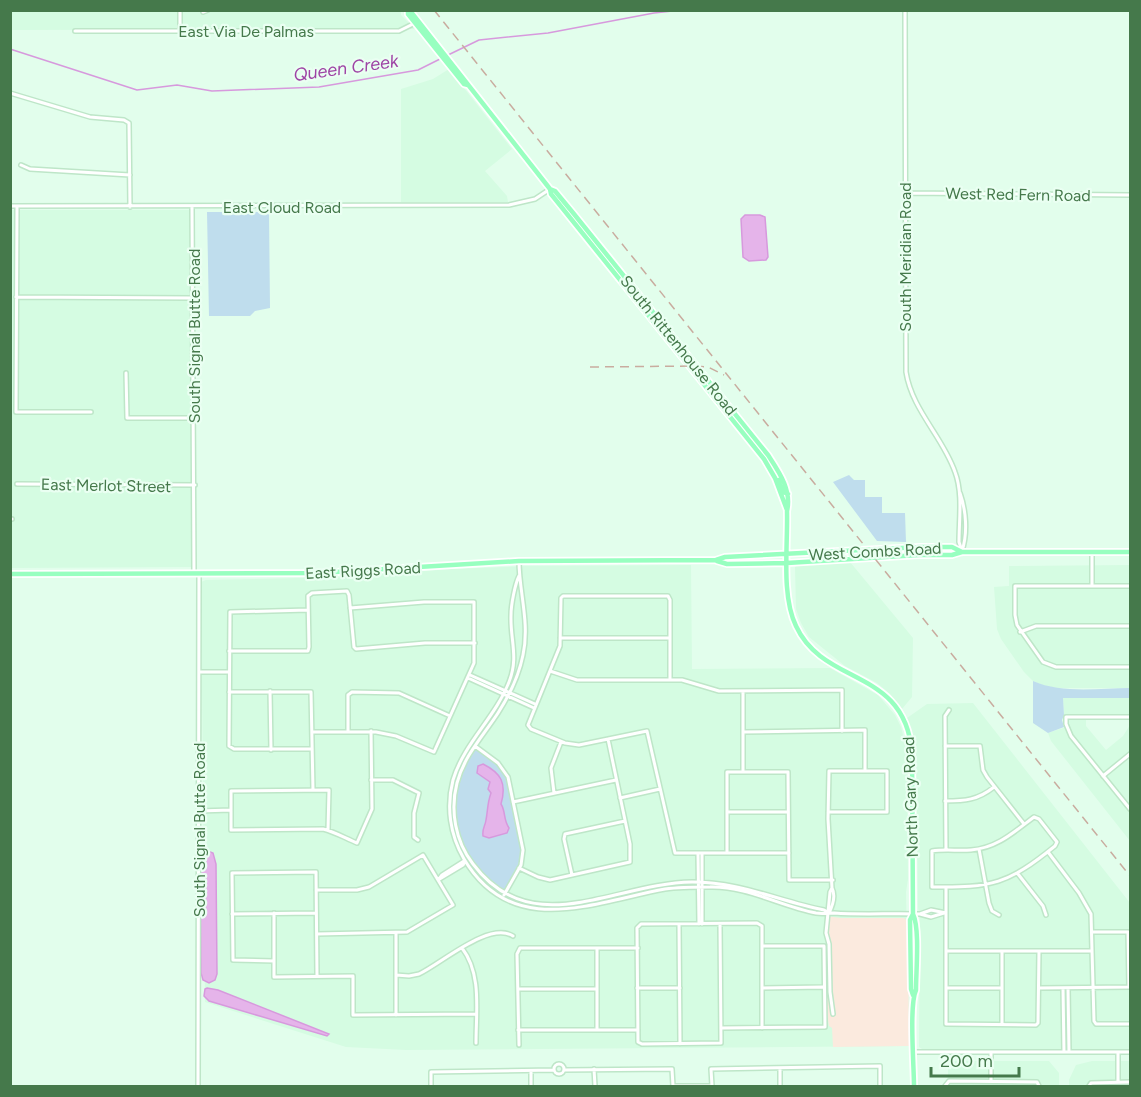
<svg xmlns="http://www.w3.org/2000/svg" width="1141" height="1097" viewBox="0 0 1141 1097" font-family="Figtree,sans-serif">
<rect width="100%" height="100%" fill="#e2feec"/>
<path fill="#d5fce2" d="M401,10V15L415,29L11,30L10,11Z
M449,69L512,149L485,171L507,196L508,202H401V89L433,79Z
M10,210H189L192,567L11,568Z
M850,562L913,638L912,697L902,709L890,694L877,683L845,666L809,637L801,623L796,609L795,567L797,565Z
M691,565L692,669L830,668L878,695L895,715L901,727L907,751L908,879L906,892L909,1046L406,1050L346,1047L205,1002L201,582L206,580L345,577L451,569L526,566Z
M1130,565V688H1057L1045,686L1033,681L1024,672L1001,639L997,629L994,587L1009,586V566Z
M1063,698H1130V714L1064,715Z
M973,703L1130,903V1049H922L919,1047L920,921L918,907L916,747L907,718L927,704Z
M1069,720H1086V726L1106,750L1123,736L1130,725V841L1051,741L1048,733L1069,726Z
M948,1061H1049L1059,1073V1086H925V1085H948Z
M1092,1061H1130V1086H1069V1080L1076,1065Z"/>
<path fill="#fbeade" d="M826,916L841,918H904L908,921L909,1046L833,1047L832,1028L829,1026L827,1013V948L824,933Z"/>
<path fill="#bfdded" d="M207,212H269L270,308L255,311L250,316H209Z
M849,475L854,480H865V497H882V513H905L906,542L877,541L833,482Z
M1033,681C1062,694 1100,688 1130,688V698H1063L1064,715L1062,720L1064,727L1048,733L1033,723Z
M474,748L498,765L506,777L522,851L518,866L504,892C451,851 443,806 474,748Z"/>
<path fill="#e5b4ea" stroke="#d799dd" stroke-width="1.5" d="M745,215H760L765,217L768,257L766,260L749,261L743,257L741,219Z
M483,764C501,773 507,783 501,804C506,812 503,819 509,828L507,833L489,838L483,836C482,828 485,827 486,820C488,810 487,804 491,793L488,789L490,782L477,773L478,766Z
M205,850L213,853L216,864L217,974L215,980L209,983L203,980L201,973L200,860Z
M207,988L218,990L329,1034L327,1036L209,1001L204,996L205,989Z"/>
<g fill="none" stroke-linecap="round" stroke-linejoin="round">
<path stroke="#d799dd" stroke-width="1.5" d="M10,49L137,90L177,85L212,91L319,87L418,70L442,58
M446,56L479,40L548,33L654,13L682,10"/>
<g stroke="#bee6c8" stroke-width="6">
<path id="minor" d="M180,10V31
M905,10L906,372C912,410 943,437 955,472C963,493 959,520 959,542L962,551
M203,12L208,10
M75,31H399L415,23
M10,93L90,117L124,120L129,123L130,207
M21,165L30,169L130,175
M905,193L1130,195
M10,206L509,205L535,199L550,189
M17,206L16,412H91
M192,207L194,573
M16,297L193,298
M126,373L127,418H194
M17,484L195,485
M960,493C966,510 968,533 962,551
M10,519H12
M1092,552V586
M519,561C519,592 530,623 523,655C519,675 509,696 498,713C483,736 464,756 457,783C450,810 455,841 473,864C532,943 615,883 692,882C742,882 778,901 824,910L829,913
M519,576C515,584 511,605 511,615C510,640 519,657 509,682C495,718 464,743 453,780C446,807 450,835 464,859C512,940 594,902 665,889C680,887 695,887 710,887C747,886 780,906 816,913C822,914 828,913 834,913C862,915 891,913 920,914L931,910L946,913
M1130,586H1015V615L1017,625L1043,662L1056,667H1130
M308,610L230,612L229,746L234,749H312
M1020,632L1036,626H1130
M560,638H670
M229,651H308L309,647L308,596L312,593L347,591L349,595L354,647L356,649L425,643H475
M550,671L577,680H682L719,691L842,690V731
M199,672H229
M470,675L535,704
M468,678L534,708
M670,680V600L668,596H563L561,598L560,646L528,725L531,729L565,743L579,745L647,731L675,853H789
M270,691L271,750
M743,691V772
M229,692H311L313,790
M1130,717H1066V724L1071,736L1130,809
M312,732H376L396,736L434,752L474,663V602H424L350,608
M348,732V695L352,692L399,693L450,716
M743,732L865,730V771
M475,746L498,763L508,777L523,850L521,865L504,895
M945,746H980L983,770L987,777L1024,824
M1103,776L1130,754
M371,780H393L419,793L414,813V837L418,840
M554,793L551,768L561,742
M620,798L660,789
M945,801C965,801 978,800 994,787
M513,802L616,780
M199,811L231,810
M727,812H788
M828,812H887V771H829L828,819L832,888C836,896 833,905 829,913
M1034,817L1039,819L1057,842L1055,846C1008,884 992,888 932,887V851C945,849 958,851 971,850C997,848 1014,832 1034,817Z
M328,830L329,790L231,791V830L323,829C335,832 345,838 357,843L372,809L371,731
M979,849L989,903L992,911L999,915
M946,850L945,716L949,710
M1048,852L1079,893L1091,914L1094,1021L1096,1024H1130
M727,853V772H788L789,880H833
M698,854L699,924
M702,854V924
M519,868L538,877L550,880L630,862V844L608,739
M1018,874L1043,906L1046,915
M572,875L564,839L565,834L625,821
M439,879L442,875L464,861
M438,880L463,865L465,861
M946,887V1024L1036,1025L1038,1023L1039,951
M832,888L830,892L826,933L829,944L830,992L833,1014
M316,890H357L369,887L423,855L453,905L407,932L317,934
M274,913V977L353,976V1015L476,1014
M232,914L316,913
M920,914L931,917L944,913
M679,924L680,1044
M720,924L721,1043L642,1044L638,1042L637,928L641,924L757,923L762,926V1028
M1092,932H1128L1129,987
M396,933V1015
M462,948C482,974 476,1011 476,1043
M597,948V1030
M946,951H1092
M1002,951V1024
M274,961L233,960L232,873L316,872L317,976
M396,975L409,976L419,974C442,963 489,921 513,936
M637,988H680
M762,988L823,987
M946,988H1001
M1039,988L1130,987
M1063,988L1064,1052
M1068,988L1069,1052
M518,989H597
M722,1028L825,1027L824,946H762
M518,1030H638
M519,1045L517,954L520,948H638
M914,1052H1130
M1118,1052V1082
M554 1069a5 5 0 1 1 10 0a5 5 0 1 1-10 0Z
M780,1068V1086
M594,1069L595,1086
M564,1070L672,1069L673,1086
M991,1081V1052
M198,1086L199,573
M431,1086V1072L554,1070
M531,1086V1071
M673,1086H712
M712,1086L711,1069L880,1066V1086
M945,1086L949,1081L1037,1082L1039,1086
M1089,1086L1091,1083L1130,1082"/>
</g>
<g stroke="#fff" stroke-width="8">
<path id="major" d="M408,11V14L464,84L468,85
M408,12H411L550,189L551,194L764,459L775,478L787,510
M550,189L555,191L574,214L768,455C779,472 792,490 787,511C788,546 781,595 796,626C824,687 905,667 912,753L913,914L910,920L911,989L913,995
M778,480L783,492L788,494
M717,561L727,564L787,563L919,555H952L962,552H1130
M10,574L319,573L519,561L716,560L725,557L921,547H952L962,552
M913,914C920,929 916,971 916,990C909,1005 914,1066 914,1086"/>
</g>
<use href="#minor" stroke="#fff" stroke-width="3"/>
<use href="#major" stroke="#98ffc0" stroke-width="4.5"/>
<path stroke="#c9ac9f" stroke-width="1.5" stroke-dasharray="9 6" stroke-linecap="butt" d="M434,10L1130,876
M590,367L696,366L708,367L724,375"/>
</g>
<g text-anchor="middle" stroke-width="4.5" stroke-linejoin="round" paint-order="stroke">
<g font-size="16" fill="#45794b" stroke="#eafff2">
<text x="246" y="37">East Via De Palmas</text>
<text transform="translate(1018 194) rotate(1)" y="6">West Red Fern Road</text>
<text x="282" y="213">East Cloud Road</text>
<text transform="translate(905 257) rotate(-90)" y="6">South Meridian Road</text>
<text transform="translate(194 336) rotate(-90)" y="6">South Signal Butte Road</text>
<text transform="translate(679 345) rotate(51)" y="6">South Rittenhouse Road</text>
<text transform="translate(106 485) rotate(1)" y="6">East Merlot Street</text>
<text transform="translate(875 551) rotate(-3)" y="6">West Combs Road</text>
<text transform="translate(363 570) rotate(-3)" y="6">East Riggs Road</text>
<text transform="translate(910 797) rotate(-92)" y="6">North Gary Road</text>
<text transform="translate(199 830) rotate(-90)" y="6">South Signal Butte Road</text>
</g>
<g font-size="18" font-style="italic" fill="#9e44a5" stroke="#eafff2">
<text transform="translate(346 68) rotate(-8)" y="6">Queen Creek</text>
</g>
</g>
<rect width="1141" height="1097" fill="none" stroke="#45794b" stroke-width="24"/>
<path d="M931 1067v9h88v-9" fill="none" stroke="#45794b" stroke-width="3"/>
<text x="940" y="1067" font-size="18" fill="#45794b" stroke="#eafff2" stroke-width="4.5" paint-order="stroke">200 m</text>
</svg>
